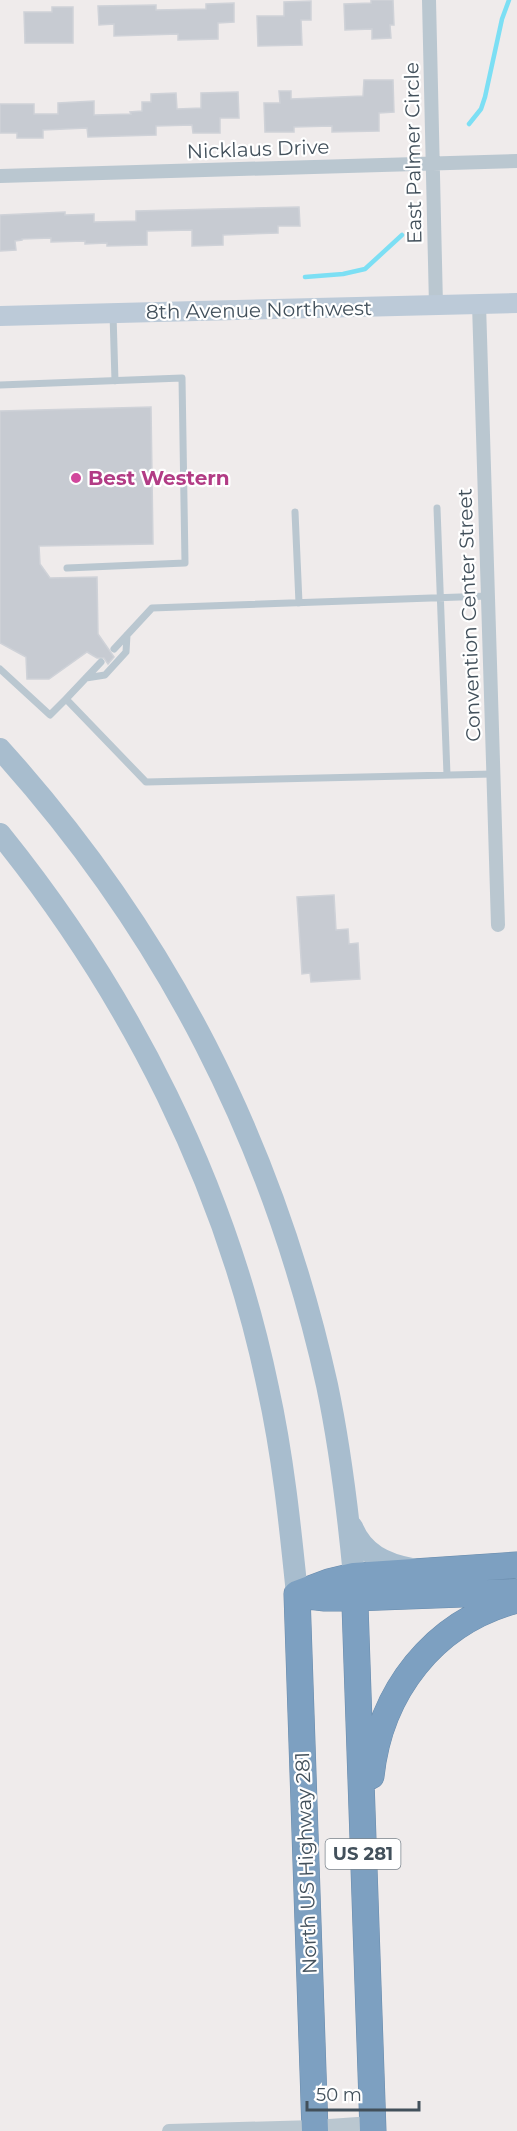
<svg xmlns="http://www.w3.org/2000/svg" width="517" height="2131" viewBox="0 0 517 2131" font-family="Montserrat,sans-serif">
<rect width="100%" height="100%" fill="#efebeb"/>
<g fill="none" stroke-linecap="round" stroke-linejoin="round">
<path stroke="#7cdff4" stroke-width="4.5" d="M469,124L481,109L485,97L502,19L509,0
M305,277L343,274L365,269L402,235"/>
</g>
<path fill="#c7cbd2" stroke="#cfd2d8" stroke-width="1.5" d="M371,0H393L394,25H390L391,38L372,39V29L345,30L344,4L371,3Z
M311,1V20H301L302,45L258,46L257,16H284V2Z
M234,3V22L218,23V39L178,40V34L114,36V24L99,25L98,6L156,5V10L206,9V4Z
M52,7H73V43H25L24,12H52Z
M364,80H393L394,112L379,113V131L332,132V126L294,127V132H265L264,103H280L279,91H291V99L363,96Z
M238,92L239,118H220V133H193L192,125L156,126V135L88,137L87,128L43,130V138H17V133H0V104H34V114H58V103L94,101V115L131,114L130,112L142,111V102H151V94L176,93L177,109L201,108V93Z
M299,207L300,226H278V233L223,235V245L192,246V230L147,231V245L107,246V243L85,244V241L51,242V238L22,239V240L15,241L16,250L0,251V215L65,212V215L94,214V222L136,221V211Z
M151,407L153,544L39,546L40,564L50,578L97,577L98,634L114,657L108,664L104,658H97L87,652L49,679H27L26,657L0,643V411Z
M334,895L336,930L348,929L349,944L358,943L360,979L311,982L310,973L302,974L297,897Z"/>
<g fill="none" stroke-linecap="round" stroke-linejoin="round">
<g stroke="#698bac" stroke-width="27">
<path id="highway" d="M354,1576L373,2131
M297,1594L315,2131
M297,1594L329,1582L354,1576L517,1565
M300,1595L325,1598H354L515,1592
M371,1776C380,1692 433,1622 517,1600"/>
</g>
<path stroke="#bac7d0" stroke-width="7" d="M113,314L115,381
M0,385L182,378L185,563L67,568
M437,508L447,775
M295,512L299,603
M114,649L152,608L488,596
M101,662L66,699L146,782L493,774
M0,669L50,715L66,699
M86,678L105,675L126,652L127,635"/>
<path stroke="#bac7d0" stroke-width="14" d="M429,0L436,306
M0,176L517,161
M479,304L498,925
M169,2131L315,2127L372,2123"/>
<path stroke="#bccad8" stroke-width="20" d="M0,316L517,303"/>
<path stroke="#a8bdce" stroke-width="22" d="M0,749C166,933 273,1142 327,1385C340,1447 348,1512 354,1576
M0,834C130,995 226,1185 268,1388C283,1456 290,1525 297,1594
M352,1527C363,1554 385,1564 412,1569"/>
<use href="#highway" stroke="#7da0c1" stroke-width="26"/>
</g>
<circle fill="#d1479c" stroke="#fff" stroke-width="2" cx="76" cy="478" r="6"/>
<g text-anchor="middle" stroke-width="4.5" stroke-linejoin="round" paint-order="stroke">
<rect fill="#fff" stroke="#7b848c" stroke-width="1.5" x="325.5" y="1839" width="75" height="30" rx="4.5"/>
<g font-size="18" font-weight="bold" fill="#42505b">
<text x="363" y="1860">US 281</text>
</g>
<g font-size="20" fill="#42505b" stroke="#fff">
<text transform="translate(258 149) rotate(-2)" y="7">Nicklaus Drive</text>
<text transform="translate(413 153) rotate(-91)" y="7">East Palmer Circle</text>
<text transform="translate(259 310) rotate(-1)" y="7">8th Avenue Northwest</text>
<text transform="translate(469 615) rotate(-92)" y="7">Convention Center Street</text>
<text transform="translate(306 1863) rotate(-92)" y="7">North US Highway 281</text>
</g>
<g font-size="20" font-weight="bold" fill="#b23c85" stroke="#fff" text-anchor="start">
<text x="88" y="485">Best Western</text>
</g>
</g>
<path d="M307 2101v9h112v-9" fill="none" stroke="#42505b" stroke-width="3"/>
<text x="316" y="2101" font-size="18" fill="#42505b" stroke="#ffffff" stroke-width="4.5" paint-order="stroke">50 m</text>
</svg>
